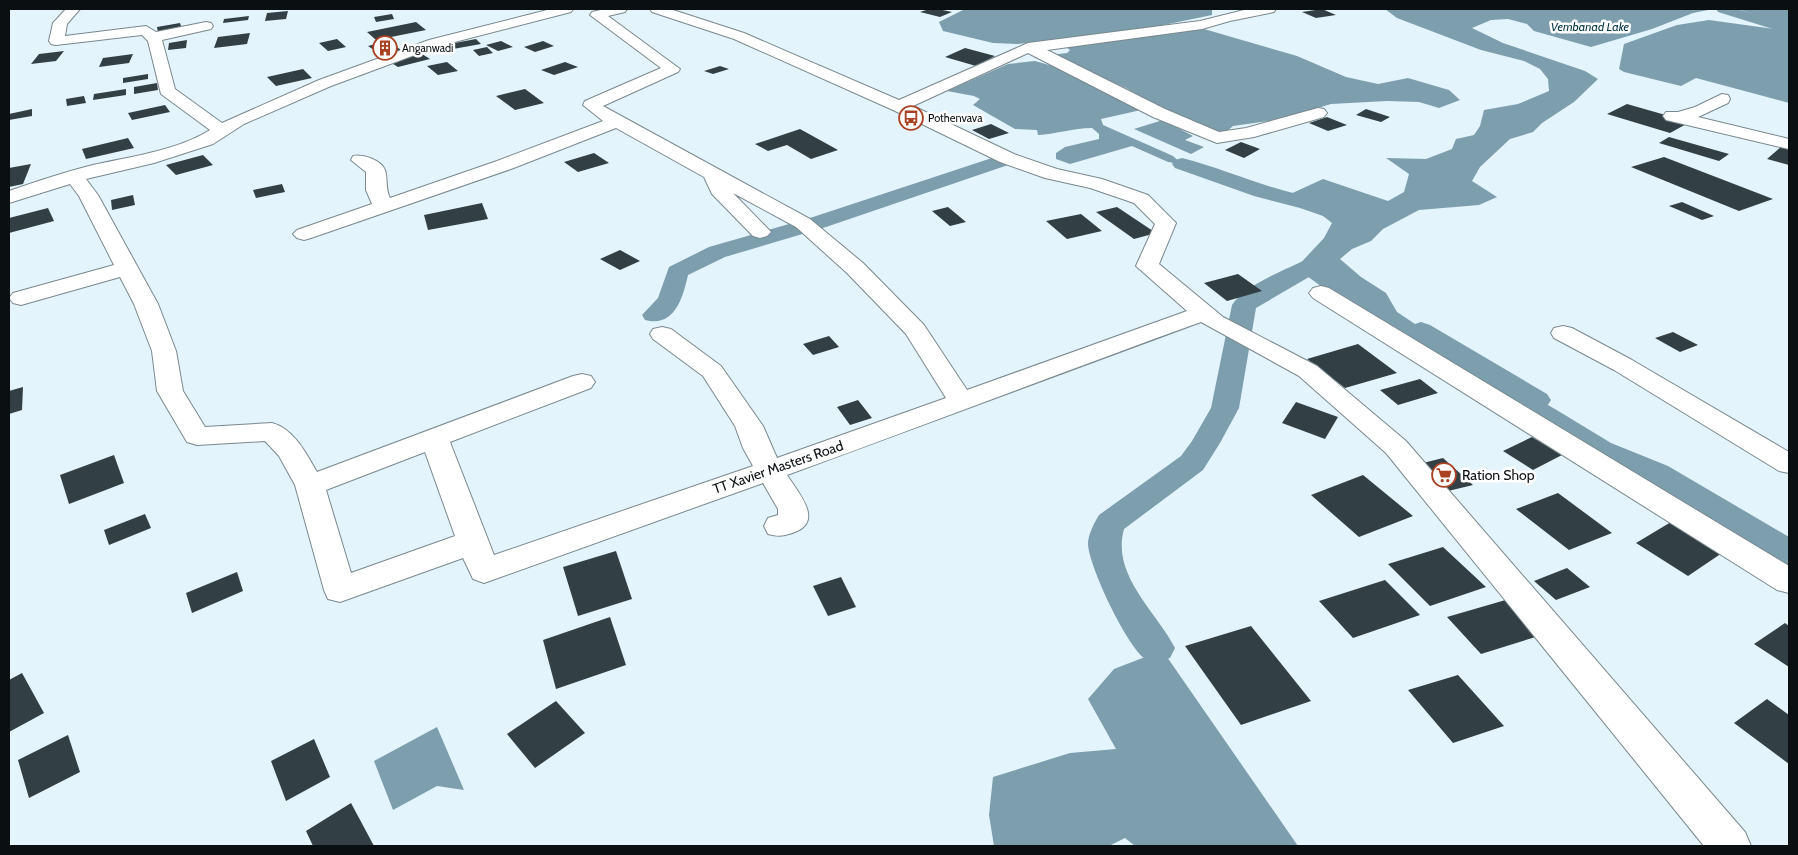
<svg xmlns="http://www.w3.org/2000/svg" width="1798" height="855" viewBox="0 0 1798 855" font-family="Cabin,sans-serif">
<rect width="100%" height="100%" fill="#e4f4fc"/>
<path fill="#7c9ead" d="M965,9H1212V15L1149,28L1018,44L993,43L943,31L939,22Z
M1385,9H1713L1693,13L1652,29L1591,47L1534,31L1527,24L1508,19L1491,20L1472,28L1503,43L1585,71L1598,79L1574,102L1542,123L1533,132L1510,139L1480,167L1472,181L1497,197L1479,205L1419,210L1383,229L1371,241L1352,249L1340,259L1361,277L1386,293L1397,312L1478,366L1555,409L1611,443L1668,466L1789,537V571L1329,292L1296,268L1324,238L1332,223L1314,209L1286,196L1323,179L1388,201L1404,192L1409,174L1386,158L1426,159L1452,149L1456,139L1474,135L1480,126L1484,110L1518,104L1549,91L1548,79L1540,69L1524,61L1481,50L1397,18Z
M1738,9H1789V27Z
M1709,20L1774,29L1789,33V103L1696,78L1681,86L1624,72L1619,69L1624,44L1677,25Z
M1204,29L1297,56L1346,77L1378,84L1408,78L1449,90L1460,100L1439,108L1419,102L1387,101L1331,104L1282,119L1233,126L1223,135L1177,117L1126,88L1050,55L1067,53L1070,50L1062,44Z
M1035,61L1056,67L1141,110L1101,119L1103,125L1173,156L1182,164L1168,162L1132,146L1070,164L1056,159V153L1065,147L1099,139V134L1092,128C1073,128 1057,134 1038,135L1037,130L1015,129L973,105L980,99L974,96L947,91L1008,64Z
M1163,120L1193,136L1185,140L1204,147L1191,154L1134,129Z
M1145,657H1167L1298,846H1135L1125,838L1109,846H994L989,815L993,777L1070,753L1116,749L1088,699L1114,669Z
M437,727L464,790L437,786L393,810L374,761Z"/>
<g fill="none" stroke-linecap="round" stroke-linejoin="round">
<path fill="#7c9ead" fill-rule="evenodd" d="M1716,9H1737L1789,25V34L1718,12Z
M1004,154L1011,156L1014,160L1011,164L826,227L725,257L688,275C683,297 675,328 645,320L642,315L658,298L669,267L709,247L810,218Z
M1182,158C1222,168 1260,186 1301,195C1313,198 1333,202 1340,212L1337,217L1329,218L1300,208L1254,196L1175,168L1172,164L1175,160Z
M1313,258L1321,260L1325,265L1321,270L1256,308L1239,408L1220,443L1203,470L1124,529C1111,575 1156,611 1175,648L1170,658C1161,661 1152,664 1144,658C1126,644 1089,567 1088,544C1088,535 1094,523 1099,515L1181,456L1192,441L1211,408L1232,305C1245,285 1283,271 1305,260Z
M1421,322L1430,325L1547,394L1551,400L1547,406L1537,408L1527,406L1412,335L1408,330L1412,325Z"/>
</g>
<path fill="#324045" d="M929,9H938L952,12L940,17L920,12Z
M1322,9L1336,15L1316,18L1302,12Z
M288,11L286,19L265,21L267,13Z
M392,14L394,19L376,22L374,17Z
M249,16L248,20L223,23L224,19Z
M416,22L426,30L376,40L367,32Z
M180,23L182,29L158,33L157,27Z
M250,33L247,44L214,48L218,37Z
M337,39L346,47L328,51L319,43Z
M476,39L481,44L453,49L449,44Z
M187,40L186,48L168,50L169,43Z
M387,41L403,51L383,56L368,46Z
M501,41L513,47L498,51L486,45Z
M543,41L554,46L535,52L524,47Z
M487,47L493,53L479,56L473,50Z
M965,48L995,56L976,66L945,57Z
M64,51L56,61L31,64L39,54Z
M133,54L129,63L99,67L103,58Z
M422,54L430,59L398,67L390,62Z
M447,62L458,71L438,75L427,66Z
M565,62L578,67L554,75L541,70Z
M720,66L729,69L713,74L704,71Z
M303,69L312,78L276,86L267,77Z
M148,74V79L123,83V78Z
M157,83L158,90L134,94V87Z
M126,89V95L93,100L94,94Z
M525,89L544,103L515,110L496,96Z
M84,96L86,103L67,106L66,99Z
M1627,104L1690,122L1670,133L1607,114Z
M165,105L170,112L132,120L128,113Z
M32,109V116L9,120V114Z
M1366,109L1390,117L1381,122L1356,115Z
M1327,117L1347,125L1328,131L1309,123Z
M991,124L1009,133L989,139L972,130Z
M800,129L838,150L811,159L787,145L768,151L755,144Z
M1669,137L1729,154L1719,161L1659,143Z
M128,138L134,148L86,159L82,149Z
M1241,142L1260,149L1244,158L1225,150Z
M1781,147L1789,149V165L1767,159Z
M594,153L609,163L578,172L564,162Z
M203,155L213,165L176,175L166,165Z
M1664,157L1773,199L1739,211L1631,167Z
M31,164L23,184L9,187V168Z
M282,184L285,192L256,198L253,190Z
M133,195L135,205L112,210L111,200Z
M1682,202L1714,216L1702,220L1669,206Z
M482,203L488,219L428,230L424,215Z
M948,207L966,222L950,226L932,211Z
M1117,207L1156,233L1134,239L1096,212Z
M48,208L54,221L9,233V218Z
M1081,214L1102,231L1067,239L1046,221Z
M620,250L640,261L620,270L600,259Z
M1238,274L1262,291L1227,301L1204,283Z
M1673,332L1698,345L1680,352L1655,338Z
M829,336L839,347L813,355L803,344Z
M1358,344L1397,373L1345,388L1307,359Z
M1420,379L1438,393L1398,405L1380,390Z
M23,387L22,410L9,414V391Z
M858,400L872,418L850,425L837,407Z
M1296,402L1338,417L1325,439L1282,423Z
M1532,437L1562,455L1533,470L1503,451Z
M114,455L124,483L69,504L60,475Z
M1443,458L1473,485L1444,492L1415,465Z
M1363,475L1413,516L1359,537L1311,495Z
M1558,493L1612,533L1569,550L1516,509Z
M145,514L151,528L109,545L104,530Z
M1671,522L1722,553L1688,576L1636,543Z
M1443,547L1486,587L1430,606L1388,564Z
M616,551L632,599L578,616L563,567Z
M1567,568L1590,587L1556,600L1534,581Z
M237,572L243,591L192,613L186,593Z
M841,577L856,607L828,616L813,586Z
M1385,580L1420,615L1353,638L1319,601Z
M1509,599L1545,634L1481,654L1447,617Z
M610,617L626,665L556,689L543,640Z
M1785,623L1789,626V667L1754,644Z
M1251,626L1311,701L1241,725L1185,646Z
M22,673L44,713L9,732V680Z
M1458,675L1504,726L1453,743L1408,690Z
M1767,699L1789,715V764L1734,723Z
M556,701L585,733L535,768L507,734Z
M68,735L80,772L29,798L18,760Z
M314,739L330,777L286,801L271,761Z
M351,803L374,846H313L306,831Z"/>
<g fill="none" stroke-linecap="round" stroke-linejoin="round">
<g stroke="#79888e" stroke-width="2">
<path id="minor" d="M66,9H80L67,24L65,36L146,26L156,32L206,22L211,23L213,26L211,29L162,40L175,89L222,123L319,80L429,40L551,9H573L571,12L439,46L331,86L244,124L213,144L154,163L86,179L98,195L158,304L176,351L183,391L205,427L272,423C294,429 306,453 317,472L573,376L582,374L591,376L595,382L591,388L450,442L494,555L753,466L743,448L735,426L703,376L653,339L650,334L653,329L662,327L671,329L721,366L763,426L777,458L946,398L906,334L847,273L796,227L733,193L771,232L767,236L760,238L753,236L712,194L704,177L616,128L511,169L311,238L304,240L297,238L293,234L297,230L372,204L366,190V172L351,160L353,156C363,154 381,160 385,170C388,179 385,188 390,198L497,161L603,121L583,105L585,101L661,68L590,15L592,12L605,9H627L625,12L608,16L680,69L678,72L603,106L810,219L863,263L924,325L967,390L1187,311L1136,266L1155,224L1134,203L1090,188L1045,178L1000,162L893,110L734,39L652,12L650,9H670L744,33L899,100L1028,43L1200,21L1248,9H1276L1274,12L1230,21L1202,29L1047,50L1165,109L1219,132L1246,128L1318,108L1324,109L1327,113L1324,117L1254,137L1217,143L1153,117L1028,53L913,106L1014,154L1057,169L1102,179L1148,195L1176,223L1159,264L1223,317L1317,366L1406,441L1745,832L1751,846H1704L1386,453L1299,376L1201,322C1062,372 926,425 787,475C798,492 824,521 795,532C784,536 779,537 768,534L764,526L768,518L778,515V509L763,483L484,583L473,579L463,558L340,602L328,599L324,590L295,485L279,456L265,441L197,445L187,442L157,391L152,351L134,304L120,277L21,305L13,303L9,298L13,293L114,265L79,196L70,184L9,203V191C35,182 62,173 89,166C127,157 177,151 210,130L161,94L148,41L142,35L56,45L51,44L49,41L53,23ZM425,452L455,536L351,573L326,490Z
M1722,94L1728,95L1730,99L1728,103L1698,117L1789,139V149L1666,120L1663,116L1666,112H1678L1695,107Z
M1321,286L1329,288L1789,566V593L1777,590L1313,298L1309,293L1313,288Z
M1563,326L1572,328L1632,360L1789,452V473L1779,471L1614,370L1554,338L1551,333L1554,328Z"/>
</g>
<use href="#minor" fill="#fff" fill-rule="evenodd"/>
</g>
<defs>
<g id="building-ring" transform="scale(1.25)"><circle r="9.5" fill="#fff" stroke="#a94122" stroke-width="1.5"/><path d="M-4-6H4V6H1V3H-1V6H-4ZM-2.5-4.3h1.7v1.8h-1.7ZM.8-4.3h1.7v1.8H.8ZM-2.5-1h1.7V.8h-1.7ZM.8-1h1.7V.8H.8Z" fill="#a94122"/></g>
<g id="bus-ring" transform="scale(1.25)"><circle r="9.5" fill="#fff" stroke="#a94122" stroke-width="1.5"/><path d="M-5-6H5V4H4V6H2V4H-2V6H-4V4H-5ZM-3.5-4V0h7V-4ZM-3.5 1.2v1.5H-2V1.2ZM2 1.2v1.5H3.5V1.2Z" fill="#a94122"/></g>
<g id="supermarket-ring" transform="scale(1.25)"><circle r="9.5" fill="#fff" stroke="#a94122" stroke-width="1.5"/><path d="M-6-5.5h2.5l.6 2H6L4.5 2H-2.5L-4.4-4H-6ZM-1.5 3.2a1.3 1.3 0 1 0 .1 0ZM3 3.2a1.3 1.3 0 1 0 .1 0Z" fill="#a94122"/></g>
</defs>
<g fill-rule="evenodd">
<use href="#building-ring" x="385" y="48"/>
<use href="#bus-ring" x="911" y="118"/>
<use href="#supermarket-ring" x="1444" y="475"/>
</g>
<g text-anchor="middle" stroke-width="5" stroke-linejoin="round" paint-order="stroke">
<g font-size="11" fill="#0a1012" stroke="#fff" text-anchor="start">
<text x="402" y="52">Anganwadi</text>
<text x="928" y="122">Pothenvava</text>
</g>
<g font-size="12" font-style="italic" fill="#003445" stroke="#fff">
<text x="1590" y="31">Vembanad Lake</text>
</g>
<g font-size="14" fill="#0a1012" stroke="#fff">
<text transform="translate(778 467) rotate(-19)" y="5">TT Xavier Masters Road</text>
</g>
<g font-size="14" fill="#0a1012" stroke="#fff" text-anchor="start">
<text x="1462" y="480">Ration Shop</text>
</g>
</g>
<rect width="1798" height="855" fill="none" stroke="#0a1012" stroke-width="20"/>
</svg>
